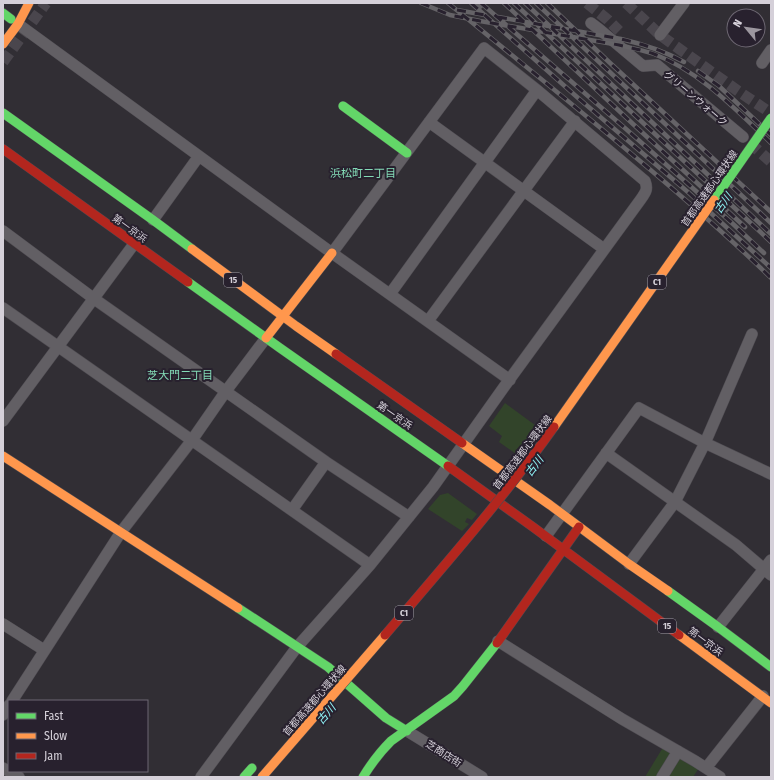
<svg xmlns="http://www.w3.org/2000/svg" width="774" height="780" viewBox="0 0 774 780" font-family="'Fira Sans Condensed','Noto Sans JP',sans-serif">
<rect width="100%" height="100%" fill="#312e34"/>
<path fill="#32442a" d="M505,403L539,428L527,445L523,443L521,446L524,449L519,456L499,442L502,436L489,426Z
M448,493L477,514L472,520L467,518L465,522L469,524L462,531L428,509L440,495Z
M665,744L701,765L693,777H645Z"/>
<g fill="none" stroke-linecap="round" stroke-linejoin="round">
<path stroke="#4a464d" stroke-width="11" stroke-dasharray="11 5.5" stroke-linecap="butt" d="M587,3L608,20L619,31
M626,3L660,35L738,91L771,113
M3,62L46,3
M750,143L771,162"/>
<g stroke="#4e4b51" stroke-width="12">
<path id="street" d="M477,3L478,4
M591,23L599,29L643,66L657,65L743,137
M18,24L332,253L510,380
M660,35L684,3
M762,63L771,50
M429,122L604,249
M153,220L199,156
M3,231L93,298L326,462L409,517
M390,294L537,90
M3,308L370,565
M428,321L575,121
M3,421L134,244
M606,453L736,545L771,575
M292,510L326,462
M546,536L639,408L705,443L771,474
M629,564L675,502L705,443L752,334
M3,624L44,650
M718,627L771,560
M498,641L622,719L695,761L720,777
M12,701L121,532L192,440L226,391L266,338
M3,715L9,705
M407,731L482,777
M3,768L19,777
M706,768L763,696
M201,777L297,647L370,565L433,487L504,387L641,199C646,192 648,189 645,181L537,90L484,48L332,253
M662,777L678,751"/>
</g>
<g stroke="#4e4b51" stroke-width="10">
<path id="fast" d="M3,13L11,19
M343,106L407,153
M3,113L153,220L192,249
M188,282L280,348L448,466
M668,591L718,627L771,667
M238,608L328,667L386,718L407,731
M244,777L252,768
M363,777C371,764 380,752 391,741L454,696L463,686L497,643"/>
</g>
<g stroke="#4e4b51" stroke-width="10">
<path id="slow" d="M3,44L18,24L29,3
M192,249L296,326L336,354
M266,338L332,253
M462,443L550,505L629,564L668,591
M3,456L238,608
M679,635L771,703"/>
</g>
<g stroke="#4e4b51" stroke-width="10">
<path id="jam" d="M3,149L188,282
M336,354L462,443
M448,466L533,527L679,635
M497,643L579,527"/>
</g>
<use href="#street" stroke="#625f64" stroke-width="11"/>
<use href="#fast" stroke="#63d668" stroke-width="9"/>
<use href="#slow" stroke="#ff974d" stroke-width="9"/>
<use href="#jam" stroke="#b3261e" stroke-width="9"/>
<g stroke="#656367" stroke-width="4.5">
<path id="rail" d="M421,3L450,15L480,21L619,45C631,48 643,50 654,54C701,72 736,110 771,143
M448,3C512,55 576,107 640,161C685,199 729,237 771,278
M471,3L577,97L689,193L771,268
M481,3L626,129L732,223L764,253
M504,3L633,124L745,227
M514,3L740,213L771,242
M525,3L771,234
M536,3L771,223
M547,3L609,62L771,212
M457,10L485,15
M498,17L621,39C643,44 664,51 684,62
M698,71L719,86L771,135"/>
</g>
<use href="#rail" stroke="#28212e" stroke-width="3" stroke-dasharray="9" stroke-linecap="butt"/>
<g stroke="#4e4b51" stroke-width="10" stroke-linecap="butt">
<path id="fast-bridge" d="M714,200L771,118"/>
</g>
<g stroke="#4e4b51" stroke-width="10" stroke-linecap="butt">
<path id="slow-bridge" d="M554,427L714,200
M262,777L385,635"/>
</g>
<g stroke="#4e4b51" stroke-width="10" stroke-linecap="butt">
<path id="jam-bridge" d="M385,635C443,567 502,500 554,427"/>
</g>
<use href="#fast-bridge" stroke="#63d668" stroke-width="9"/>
<use href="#slow-bridge" stroke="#ff974d" stroke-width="9"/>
<use href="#jam-bridge" stroke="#b3261e" stroke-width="9"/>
</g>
<g text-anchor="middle" stroke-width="4" stroke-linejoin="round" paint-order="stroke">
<g fill="#28212e" stroke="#a19ca6" stroke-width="1">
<rect x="224" y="273" width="18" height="14" rx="3"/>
<rect x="648" y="275" width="18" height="14" rx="3"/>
<rect x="395" y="606" width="18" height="14" rx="3"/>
<rect x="658" y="619" width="18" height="14" rx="3"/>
</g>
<g font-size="9" font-weight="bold" fill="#d5d0d9">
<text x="233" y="283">15</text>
<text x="657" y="285">C1</text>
<text x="404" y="616">C1</text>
<text x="667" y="629">15</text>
</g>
<g font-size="10" fill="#d5d0d9" stroke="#28212e">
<text transform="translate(696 98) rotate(40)" y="4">グリーンウォーク</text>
<text transform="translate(709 188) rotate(-55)" y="4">首都高速都心環状線</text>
<text transform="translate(130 228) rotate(36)" y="4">第一京浜</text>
<text transform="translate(395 415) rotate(35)" y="4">第一京浜</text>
<text transform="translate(522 452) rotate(-53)" y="4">首都高速都心環状線</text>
<text transform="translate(706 641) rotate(37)" y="4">第一京浜</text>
<text transform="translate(314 700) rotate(-49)" y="4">首都高速都心環状線</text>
<text transform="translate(444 753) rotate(32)" y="4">芝商店街</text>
</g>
<g font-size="11" fill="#84dbb7" stroke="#28212e">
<text x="363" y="177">浜松町二丁目</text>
<text x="180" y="379">芝大門二丁目</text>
</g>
<g font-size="11" font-style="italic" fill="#90f4f5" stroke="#28212e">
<text transform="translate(723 203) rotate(-55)" y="4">古川</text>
<text transform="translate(534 466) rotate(-53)" y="4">古川</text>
<text transform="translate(326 714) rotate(-49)" y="4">古川</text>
</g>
</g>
<rect width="774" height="780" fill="none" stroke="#d5d0d9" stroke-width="8"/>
<rect x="8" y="700" width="140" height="72" fill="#28212e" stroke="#6d6772"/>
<rect x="16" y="713" width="20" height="6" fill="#63d668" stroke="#6d6772"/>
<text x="44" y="720" font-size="12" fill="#d5d0d9">Fast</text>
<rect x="16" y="733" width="20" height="6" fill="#ff974d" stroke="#6d6772"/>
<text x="44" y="740" font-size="12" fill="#d5d0d9">Slow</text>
<rect x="16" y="753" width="20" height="6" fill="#b3261e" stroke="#6d6772"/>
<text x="44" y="760" font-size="12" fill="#d5d0d9">Jam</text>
<g transform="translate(746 28) rotate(299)"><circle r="19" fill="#28212e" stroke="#6d6772"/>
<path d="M0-3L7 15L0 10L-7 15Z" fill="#9c979f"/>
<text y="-6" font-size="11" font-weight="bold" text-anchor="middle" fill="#d5d0d9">N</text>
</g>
</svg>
